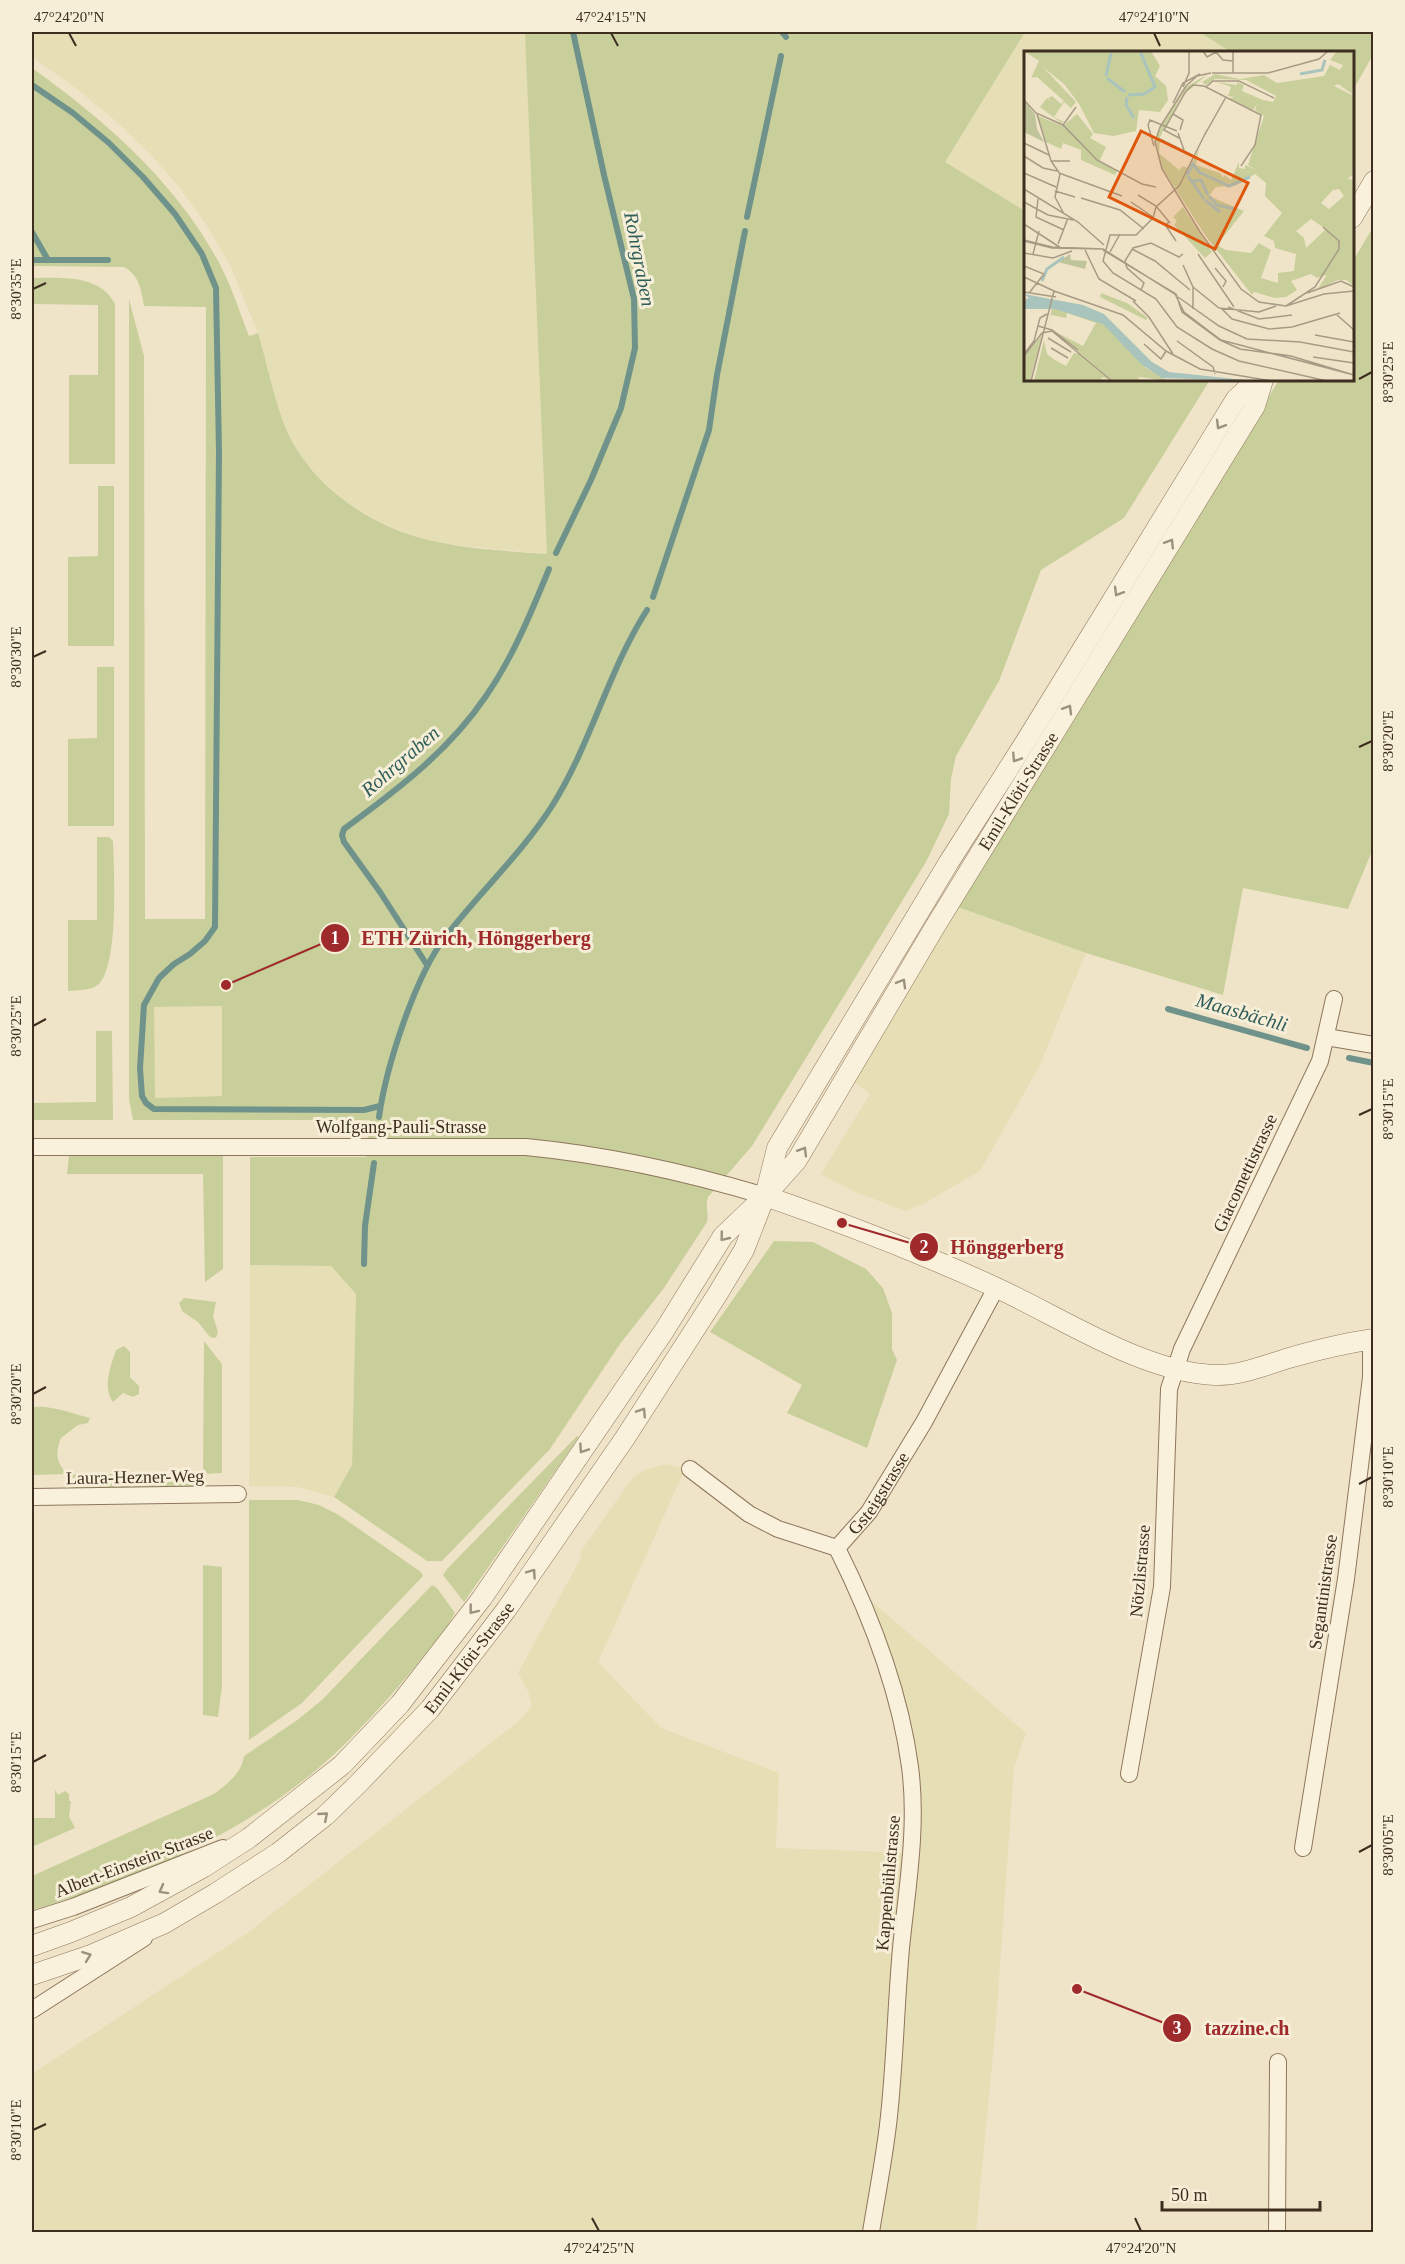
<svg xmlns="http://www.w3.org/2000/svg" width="1405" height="2264" viewBox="0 0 1405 2264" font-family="Georgia,serif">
<rect width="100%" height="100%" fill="#f0e4c8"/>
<path fill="#e6deb5" d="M32,32H525L548,554L464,546L438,542L412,535L386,525L345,502L323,483L303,460L289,434L277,405L258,333L230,265L207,226L180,188L152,156L117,122L73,86L32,57Z
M1025,32H1199L1231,52H1026L1025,211L945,162Z
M955,906L1086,953L1039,1067L980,1171L925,1203L905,1211L853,1191L821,1174L870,1094L853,1081Z
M222,1006V1096L154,1098V1007Z
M250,1265L331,1266L356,1294L352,1465L334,1497L298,1487L249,1486Z
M667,1464L685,1469L598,1662L661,1728L779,1773L776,1848L917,1853L919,1806L870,1602L871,1601L1026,1733L1014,1767L996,2023L976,2232H32V2074L246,1934L519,1721L532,1706L528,1691L518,1673L582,1556L579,1554L633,1477L647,1469Z"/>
<path fill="#c9cf9b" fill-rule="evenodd" d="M525,32H1025L945,162L1025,211L1026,380H1210L1124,518L1041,570L999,681L956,756L951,779L949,814L926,862L752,1146L708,1197C705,1206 709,1213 707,1222L664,1288L620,1344L550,1449L442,1561H427L334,1497L352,1465L356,1294L331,1266L250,1265V1157H366L370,1120H133L129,1099V299L144,356L145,919H205L206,307L144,306C141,290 140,276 124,267L32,266V68C102,118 169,176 213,252C229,278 238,308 249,336L258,333C268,366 274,402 288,433C315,491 377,530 438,542C474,550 511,551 547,554ZM222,1006V1096L155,1098L154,1007Z
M1199,32H1373V55L1353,90L1352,52H1231Z
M1373,227L1374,846L1348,909L1243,888L1223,995L1086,953L955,906L1279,380H1352L1353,261Z
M32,278C60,278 100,274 115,304V464H69V375H98V305L32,304Z
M98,486H114V646H68V557L98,556Z
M97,667H114V826H68V739L97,738Z
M97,837H109L113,841C114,871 119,962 99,984C91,991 78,990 68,991V920H97Z
M96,1031H112L113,1120H32V1103L96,1102Z
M69,1156H223V1269L205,1282L203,1174H67Z
M774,1241L813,1242L866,1269L883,1288L892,1313V1349L897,1360L867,1448L787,1413L802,1385L710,1332Z
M184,1298L216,1302L213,1316L218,1332L216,1338L210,1337L198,1322L182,1311L179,1303Z
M204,1341L222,1364V1473L203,1474V1487L68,1488L67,1474L32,1475V1407C52,1405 71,1413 90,1418L88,1423L78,1425L61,1438C55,1453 56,1462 67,1474H203Z
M124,1346L130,1352V1377L139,1386V1394L133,1397L123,1393L113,1402C102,1388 111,1365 116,1350Z
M577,1436L579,1437L464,1602L443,1575L447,1569Z
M249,1500H298L319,1505L339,1515L421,1572L423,1576L302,1703L249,1740Z
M203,1565L222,1567V1686L218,1717L203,1715Z
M432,1585L437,1588L455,1613L448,1625C417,1666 383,1706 347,1742C261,1827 145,1878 32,1910V1876L214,1794C226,1785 242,1773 244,1756L296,1721L322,1700Z
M55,1790L58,1795L65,1791L69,1794V1801H71L69,1816L75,1828L32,1847V1818H55Z"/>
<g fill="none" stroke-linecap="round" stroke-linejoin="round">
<path stroke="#6f938a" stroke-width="6" d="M782,32L786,37
M32,85L73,113L109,143L143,177L175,214L202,254L216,288L219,452L215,927L205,941L190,954L174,964L159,978L144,1005L140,1068L142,1096L146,1103L154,1109L364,1110L380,1106
M747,217L781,56
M32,232L48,260
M32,260H108
M556,553L591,480L621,408L635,348L634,299L604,175L573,32
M653,597L709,430L717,375L745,231
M427,965L380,892L344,842L342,835L344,829C397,790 449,751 486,696C513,657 531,613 549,569
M1168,1009L1307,1048
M1349,1058L1374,1063
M379,1117C386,1067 415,976 446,936C480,892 522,853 552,806C591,744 608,671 647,610
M364,1264L365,1226L374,1163"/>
<g stroke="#8d765c" stroke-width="18">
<g id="minor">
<path d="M1326,1037L1374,1045"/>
<path d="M32,1147H526C609,1155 685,1172 765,1196"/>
<path d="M690,1469L749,1514L778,1529L837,1548"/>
<path d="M32,1497L238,1494"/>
<path d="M837,1548C871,1616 900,1691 910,1767C918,1827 907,1888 901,1948C896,2004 895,2060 889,2116C885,2155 877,2194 871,2232"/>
<path id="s1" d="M837,1548L869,1512L924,1422L996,1288"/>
<path d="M1129,1774L1162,1587L1169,1389L1182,1349L1320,1061L1334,999"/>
<path d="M1303,1848L1346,1579L1371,1377V1340"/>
<path d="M32,1920L73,1907L223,1848"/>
<path d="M32,2010L144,1938"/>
<path d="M1277,2232L1278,2062"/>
</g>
</g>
<g stroke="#8d765c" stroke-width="21">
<g id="tertiary">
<path d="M1352,218L1374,181"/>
<path d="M765,1196C843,1223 921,1253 997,1288C1062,1318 1143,1372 1214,1375C1240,1376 1266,1365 1289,1358C1317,1350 1345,1343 1374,1339"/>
<path id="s2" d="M32,1946L71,1932L131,1907L204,1867L249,1838L342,1765L400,1704L482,1598L664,1331L723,1236L765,1196L797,1160L933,930L1255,406L1263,380"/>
<path id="s3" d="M32,1975L91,1955L165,1923L216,1893L278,1853L325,1816L358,1784L430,1709L506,1610L625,1438L717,1295L744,1250L765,1196L777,1148L949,862L1026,741L1236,399L1256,380"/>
</g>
</g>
<use href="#minor" stroke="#faf1dc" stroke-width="16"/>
<use href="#tertiary" stroke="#faf1dc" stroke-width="20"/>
</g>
<defs><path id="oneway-chevron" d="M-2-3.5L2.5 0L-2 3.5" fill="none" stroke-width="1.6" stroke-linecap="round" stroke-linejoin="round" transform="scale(1.5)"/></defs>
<g stroke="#9c907e">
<use href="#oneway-chevron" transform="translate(1220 425) rotate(121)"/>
<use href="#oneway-chevron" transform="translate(1170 543) rotate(-58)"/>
<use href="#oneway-chevron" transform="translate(1118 592) rotate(121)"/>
<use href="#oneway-chevron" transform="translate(1068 709) rotate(-59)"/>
<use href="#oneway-chevron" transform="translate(1016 758) rotate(123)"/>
<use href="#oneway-chevron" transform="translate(902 983) rotate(-60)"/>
<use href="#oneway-chevron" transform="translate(803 1151) rotate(-59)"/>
<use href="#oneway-chevron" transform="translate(724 1237) rotate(129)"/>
<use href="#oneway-chevron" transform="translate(642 1412) rotate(-57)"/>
<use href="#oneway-chevron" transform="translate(583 1449) rotate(124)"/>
<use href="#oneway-chevron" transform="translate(532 1573) rotate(-55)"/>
<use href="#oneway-chevron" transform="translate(473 1610) rotate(128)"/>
<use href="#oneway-chevron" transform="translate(324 1816) rotate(-41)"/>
<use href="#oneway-chevron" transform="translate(163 1890) rotate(151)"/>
<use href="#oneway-chevron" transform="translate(87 1956) rotate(-20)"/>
</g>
<path fill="none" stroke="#3d2e20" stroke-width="2" d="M69,33L76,46M611,33L618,46M1154,33L1160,46M33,289L46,283M1359,379L1372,372M33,657L46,651M1359,747L1372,741M33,1026L46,1019M1359,1115L1372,1109M33,1394L46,1387M1359,1484L1372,1477M33,1762L46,1755M1359,1852L1372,1845M33,2130L46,2124M592,2218L599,2231M1135,2218L1141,2231"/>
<g text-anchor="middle" stroke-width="6" stroke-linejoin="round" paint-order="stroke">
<g font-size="18" fill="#3d2e20" stroke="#f7eed8">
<text dy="6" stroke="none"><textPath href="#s2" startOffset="1551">Emil-Klöti-Strasse</textPath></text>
<text x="401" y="1133">Wolfgang-Pauli-Strasse</text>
<text transform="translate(1245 1173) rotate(-65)" y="6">Giacomettistrasse</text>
<text transform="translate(135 1477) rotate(-1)" y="6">Laura-Hezner-Weg</text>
<text dy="6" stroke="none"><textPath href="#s1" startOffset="69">Gsteigstrasse</textPath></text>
<text transform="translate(1140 1571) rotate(-85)" y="6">Nötzlistrasse</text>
<text transform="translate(1323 1592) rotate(-82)" y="6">Segantinistrasse</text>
<text dy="6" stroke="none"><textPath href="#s3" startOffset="550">Emil-Klöti-Strasse</textPath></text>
<text transform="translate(134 1862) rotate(-21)" y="6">Albert-Einstein-Strasse</text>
<text transform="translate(888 1883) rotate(-85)" y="6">Kappenbühlstrasse</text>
</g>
<g font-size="20" font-style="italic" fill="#2f5d5a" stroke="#f7eed8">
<text transform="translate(640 259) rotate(79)" y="7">Rohrgraben</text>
<text transform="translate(400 761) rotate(-41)" y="7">Rohrgraben</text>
<text transform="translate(1242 1012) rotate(16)" y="7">Maasbächli</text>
</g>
</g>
<g transform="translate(1024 51)">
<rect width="330" height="330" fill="#f0e4c8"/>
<path d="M0,0H127L136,15L131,25L142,35L144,49L136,61L115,59L112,80L89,85L70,82L55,53L40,33L19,16L52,51L47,57L40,51L30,66L40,71L37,72L16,56L23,47L29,52L24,47L28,45L37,53L40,50L13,26L7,27L15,10ZM313,0H330V44L314,33L310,35L330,45V123L323,128L330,129V235L322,229H314L293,239L303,224L293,227L287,223L267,230L273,239L262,246L251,247L230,241L228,244L181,184L137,115L132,90L136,76L162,36L184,23L157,46L136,86L135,102L155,119L159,115L164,117L162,123L175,98L172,114L196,122L199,127L200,124L207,129L215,111V117L221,118V114L232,119L224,114L240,65L231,59L233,53L229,59L205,47L211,46L204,45L207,36L193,31L213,34V31L220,34L218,40L239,49L249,51L252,45L222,29L191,28L182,34L178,31L191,23L216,28L240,24L253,32L300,25L306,14L316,19L319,14L306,9ZM231,123L242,132L241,145L258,162L240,185L250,190L251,197L272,203L270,220L254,222V232L237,227L247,199L235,192L227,202L202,199L193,194L220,160L185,145L192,136L211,135ZM315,138L320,145L305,158L297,152L309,139ZM287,168L302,178L282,197L280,187L272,180ZM53,63L69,83L66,87L82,96L75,111L93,119L91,124L57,109V99L39,92L37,98L22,91L14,65L39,75ZM159,156L188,201L181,207L150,174L153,170L149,166ZM77,242L103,252L124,267L122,269L76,246ZM28,257L68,267L82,275L122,317L145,330L116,326L112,330H89L30,280L59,295L72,272L43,262L42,267L27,264L24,277ZM18,284L6,330H0V306ZM20,289L23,303L31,309L42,315L50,302L56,303L87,330L79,326L75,330H10Z" fill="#c9cf9b" fill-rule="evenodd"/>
<path d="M0,50L11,63L13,78L20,91L0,81ZM46,203L47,209L63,210L61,218L34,211Z" fill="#bfc49a"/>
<path d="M0,243L59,254L80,263L128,311L145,321L230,330L138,327L117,313L79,273L31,258H0V249L5,247Z" fill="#a9c4bc"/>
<path fill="none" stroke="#a9c4bc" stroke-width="3" d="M276,23L298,19L301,9M82,25L87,2M83,27L101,41M104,44L120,43L131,36L116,0M103,46L102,54L110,67M163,124L169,113L175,121L205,135L226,126M164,125L180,148M169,130L177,129L184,144M185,145L193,154L210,158M181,149L196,161M18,230L23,218L40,206"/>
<path fill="none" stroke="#a89b85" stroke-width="1.5" d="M179,0L183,6L192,1L199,9L209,10M187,22L173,25L162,35L136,76L131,91L138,118L176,181L217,238L235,251L262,255L300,243L330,240M188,22H244L295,8L304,0M209,22V0M159,36L165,22V0M182,36L189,30H215L250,47M0,49L12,62L39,74L73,109L118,133L132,136M149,52L159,32L176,23M13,63L27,110L36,123L31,146L40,163M149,63L159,69L156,79M39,74L52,56M183,79L155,135L132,156L129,167L112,184H86L79,210L89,222L132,248L153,276L188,298L215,310L303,330M154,82L160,99M180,85L202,46M155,87L140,79L162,40L169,34L180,35L237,64L231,94L217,115M136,88L170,105M0,92L25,104M130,95L124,74L126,69L153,80M0,105L19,117L33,120M27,110H46M0,122L32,136M35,122L98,145M0,138L54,171L80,194M31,140L51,146M114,144L132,155L146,172M57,147L96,159L120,178M14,148L12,166L40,179M0,151L24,164L49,169M107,151L129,166M145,170L142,175L152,190M0,173L37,197M0,189L28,196L79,198L151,243L160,261L197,289L330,324M0,190L28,197L79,198M34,193L44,167M108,198L131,210L166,239M61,199L75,228L112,250M79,199L152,243L158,261L196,289L216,298L267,305L330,324M86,201L96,183M0,202L29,207L48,200M9,203L15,180M174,203L210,256M101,210L109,197L127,192L155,206L159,203M101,210L103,217L120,232L117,239M159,214L169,236M0,215L20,223L5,242M191,217L202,230L199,236M0,226L30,240M30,240L99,264L142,300L176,318L248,330M0,241L32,246M283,242L317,230L330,236M154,246L195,275L223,288L276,291L330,301M109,250L125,266L149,303M262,255L291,236L315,198V190L299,176M204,256L235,268L268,264M197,257L208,268L245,278L268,276L316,262M169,258V236L195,257L235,261L252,255M312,263L330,279M14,275L28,279L54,299M291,284L330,291M24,287L47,301M153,290L189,316L191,323M120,293L137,308L142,300M27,297L44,307M0,303L10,290L16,267L23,263M0,305L18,282L28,280L88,330M289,306L330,312M7,330L30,240"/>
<path fill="#df570d" fill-opacity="0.15" stroke="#df570d" stroke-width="3" d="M117,80L224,132L191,198L85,146Z"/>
<rect width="330" height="330" fill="none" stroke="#3d2e20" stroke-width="3"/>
</g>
<path fill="none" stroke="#9e2a2b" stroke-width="2" d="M226 985L335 938M842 1223L924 1247M1077 1989L1177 2028"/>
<g fill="#9e2a2b" stroke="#f7eed8" stroke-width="2">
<circle cx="226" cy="985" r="6"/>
<circle cx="842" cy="1223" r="6"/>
<circle cx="1077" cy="1989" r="6"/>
<circle cx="335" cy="938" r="15"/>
<circle cx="924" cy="1247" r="15"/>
<circle cx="1177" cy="2028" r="15"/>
</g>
<g font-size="18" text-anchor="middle" font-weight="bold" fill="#fff">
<text x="335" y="944">1</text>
<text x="924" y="1253">2</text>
<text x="1177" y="2034">3</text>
</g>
<g font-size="20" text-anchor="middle" font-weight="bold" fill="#9e2a2b" stroke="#f7eed8" stroke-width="6" stroke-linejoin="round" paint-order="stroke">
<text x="476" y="945">ETH Zürich, Hönggerberg</text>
<text x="1007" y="1254">Hönggerberg</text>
<text x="1247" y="2035">tazzine.ch</text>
</g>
<rect width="1405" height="2264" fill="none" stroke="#f7eed8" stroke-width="66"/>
<path d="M1162 2201v9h158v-9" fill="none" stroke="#3d2e20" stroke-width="3"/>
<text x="1171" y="2201" font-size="18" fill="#3d2e20" stroke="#f7eed8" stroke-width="4.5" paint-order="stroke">50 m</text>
<rect x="33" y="33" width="1339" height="2198" fill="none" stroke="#3d2e20" stroke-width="2"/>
<g font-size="15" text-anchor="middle" fill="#3d2e20">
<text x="69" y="22">47°24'20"N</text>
<text x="611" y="22">47°24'15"N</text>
<text x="1154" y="22">47°24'10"N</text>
<text transform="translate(16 289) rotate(-90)" y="5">8°30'35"E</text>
<text transform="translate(1388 372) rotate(-90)" y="5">8°30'25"E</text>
<text transform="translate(16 657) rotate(-90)" y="5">8°30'30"E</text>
<text transform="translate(1388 741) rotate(-90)" y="5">8°30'20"E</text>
<text transform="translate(16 1026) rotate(-90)" y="5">8°30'25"E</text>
<text transform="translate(1388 1109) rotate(-90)" y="5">8°30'15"E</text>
<text transform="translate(16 1394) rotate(-90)" y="5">8°30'20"E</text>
<text transform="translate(1388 1477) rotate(-90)" y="5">8°30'10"E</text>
<text transform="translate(16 1762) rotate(-90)" y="5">8°30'15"E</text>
<text transform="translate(1388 1845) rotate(-90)" y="5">8°30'05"E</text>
<text transform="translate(16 2130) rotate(-90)" y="5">8°30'10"E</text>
<text x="599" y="2253">47°24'25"N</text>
<text x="1141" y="2253">47°24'20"N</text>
</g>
</svg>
